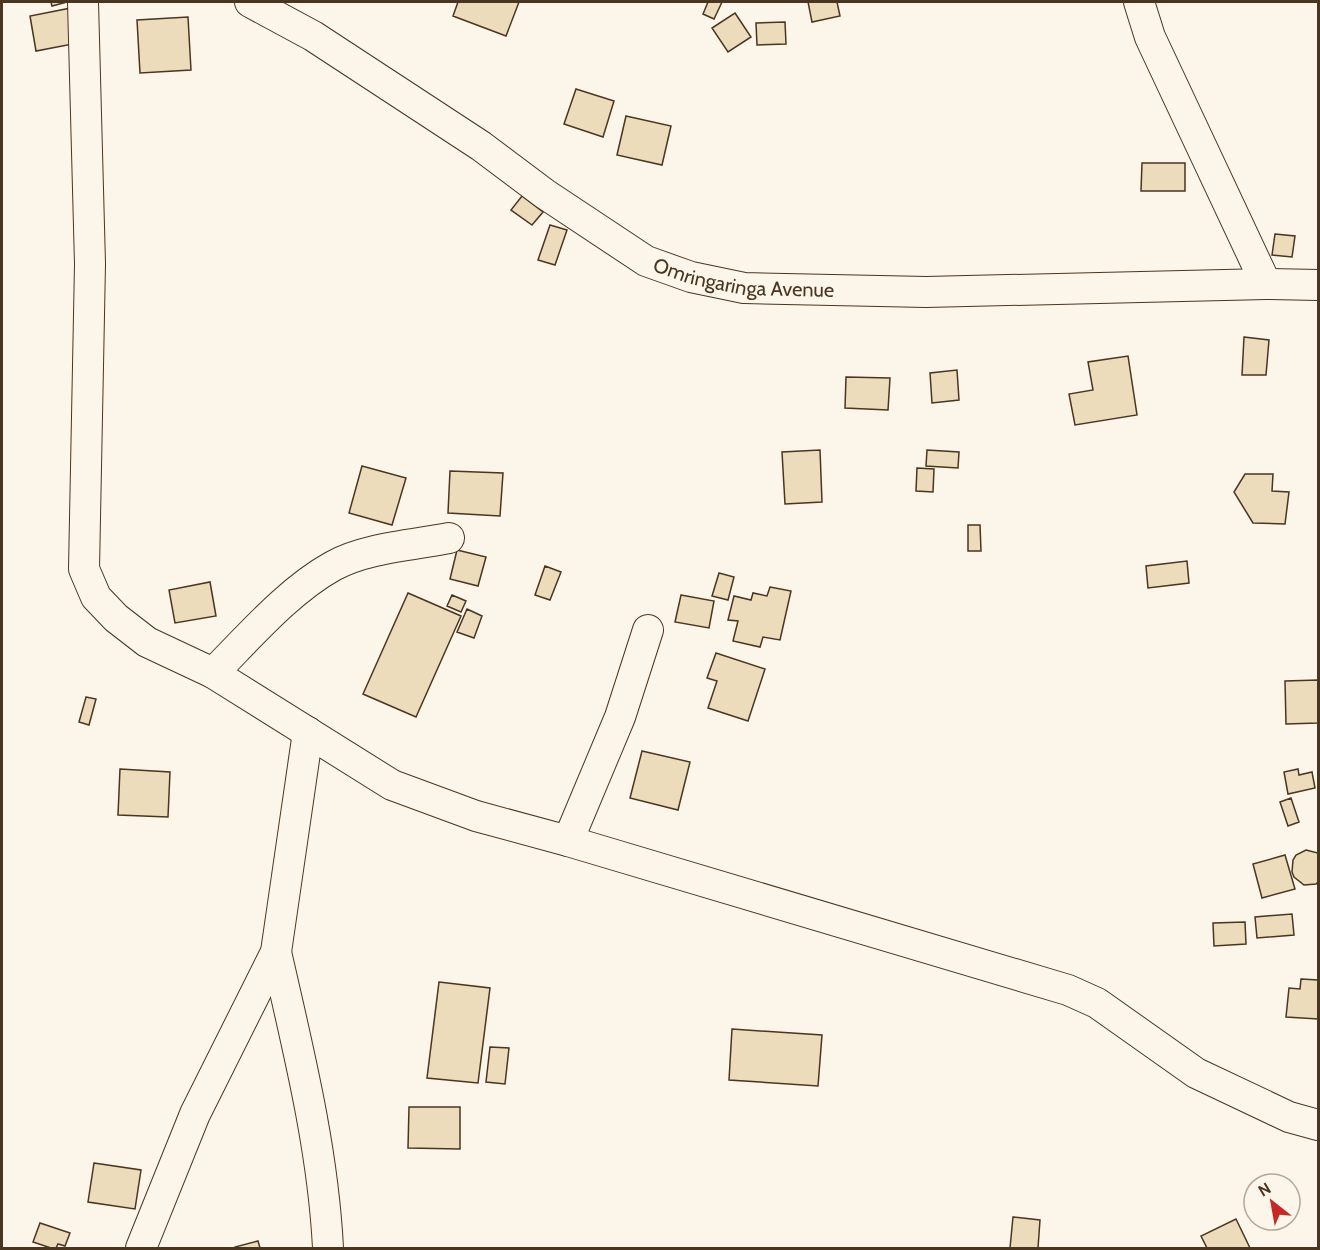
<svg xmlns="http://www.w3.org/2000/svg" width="1320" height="1250" viewBox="0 0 1320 1250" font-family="Cabin,sans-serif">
<rect width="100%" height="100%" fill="#fbf6e9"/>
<path fill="#ecdcbc" stroke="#4a3520" stroke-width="1.5" d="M51,2H67L52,6Z
M458,2H519L506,36L453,16Z
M708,2H722L714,19L703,14Z
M808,2H837L840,16L812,22Z
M71,8L78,43L36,51L30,16Z
M735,13L751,37L728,52L712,28Z
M188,17L191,70L140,73L137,20Z
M785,22L786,44L757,45L756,23Z
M576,89L614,101L603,137L564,124Z
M626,116L671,126L662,165L617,155Z
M1142,163H1185V191H1141Z
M522,196L543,212L532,225L511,210Z
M550,225L567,230L555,265L538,260Z
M1275,234L1295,236L1292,257L1272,255Z
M1244,337L1269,340L1266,375H1242Z
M1128,356L1137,415L1075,425L1069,394L1093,390L1088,362Z
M957,370L959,400L932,403L930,373Z
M846,377L890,378L888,410L845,408Z
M820,450L822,502L785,504L782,452Z
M927,450L959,452L958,468L926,466Z
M362,466L406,478L392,525L349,513Z
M917,468L934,469L933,492L916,491Z
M450,471L503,473L500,516L448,513Z
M1245,474H1273L1272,491L1289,492L1285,524L1253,523L1234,492Z
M968,525H980L981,551H968Z
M457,550L486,557L478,586L450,579Z
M1187,561L1189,583L1148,588L1146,566Z
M545,566L561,572L550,600L535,595Z
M719,573L734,577L728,600L712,596Z
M210,582L216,616L175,623L169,590Z
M770,587L791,591L780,640L763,637L760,647L733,641L738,621L728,620L734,596L751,600L753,593L767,596Z
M408,593L461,616L416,717L363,694Z
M452,595L466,601L461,612L447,606Z
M681,595L714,601L709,628L675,622Z
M467,609L482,616L474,638L457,632Z
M716,653L765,669L748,721L708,708L717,681L707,678Z
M1318,680V723L1286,724L1285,681Z
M86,697L96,699L89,725L79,722Z
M642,751L690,762L678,810L630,798Z
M120,769L170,772L168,817L118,815Z
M1298,769L1299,775L1312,772L1315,788L1288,794L1284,772Z
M1291,798L1299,822L1288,826L1280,802Z
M1306,850L1318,853V882L1316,884L1304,885L1294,877L1292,872L1293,860L1296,855Z
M1285,855L1295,889L1262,898L1253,864Z
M1292,914L1294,935L1257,938L1255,917Z
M1245,922L1246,944L1214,946L1213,923Z
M1301,979L1318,980V1019L1286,1017L1289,988L1300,989Z
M439,982L490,988L478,1083L427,1078Z
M732,1029L822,1035L818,1086L729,1080Z
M490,1047L509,1048L505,1084L486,1082Z
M409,1107H460V1149L408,1148Z
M94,1163L141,1170L135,1209L88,1202Z
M1013,1217L1040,1220L1038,1248H1010Z
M1236,1219L1250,1248H1207L1201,1236Z
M40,1223L70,1233L65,1246L58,1244L56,1248H51L33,1242Z
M258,1241L260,1248H235V1247Z"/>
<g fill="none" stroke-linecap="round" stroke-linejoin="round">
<g stroke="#4a3520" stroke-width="32">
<g id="minor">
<path d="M83,2L90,264L84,569L96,597L116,618L147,642L213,673L392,785L476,816L568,841L1068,990L1097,1003L1196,1073L1289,1117L1318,1125"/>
<path id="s1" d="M250,2L313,36L394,89L481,146L545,194L646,261L691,277L744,288L926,292L1266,284L1318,285"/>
<path d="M1139,2L1150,37L1266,284"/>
<path d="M213,673C249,637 288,591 333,566C365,548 413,545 449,538"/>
<path d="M568,841L620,717L648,630"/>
<path d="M276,952C298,1049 323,1148 328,1248"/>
<path d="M141,1248L195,1114L276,952L308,732"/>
</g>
</g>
<use href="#minor" stroke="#fbf6e9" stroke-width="30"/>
</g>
<g text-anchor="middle" stroke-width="4.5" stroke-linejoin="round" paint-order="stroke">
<g font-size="20" fill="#4a3520" stroke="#fbf6e9">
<text dy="7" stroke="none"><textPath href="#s1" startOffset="574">Omringaringa Avenue</textPath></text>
</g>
</g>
<rect width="1320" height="1250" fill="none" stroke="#4a3520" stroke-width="6"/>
<g transform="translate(1272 1202) rotate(329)"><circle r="28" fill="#fbf6e9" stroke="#b4a999" stroke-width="1.5"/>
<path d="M0-4.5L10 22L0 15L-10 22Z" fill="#c62828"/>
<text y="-9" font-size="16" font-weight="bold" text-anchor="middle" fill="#4a3520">N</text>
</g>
</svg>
